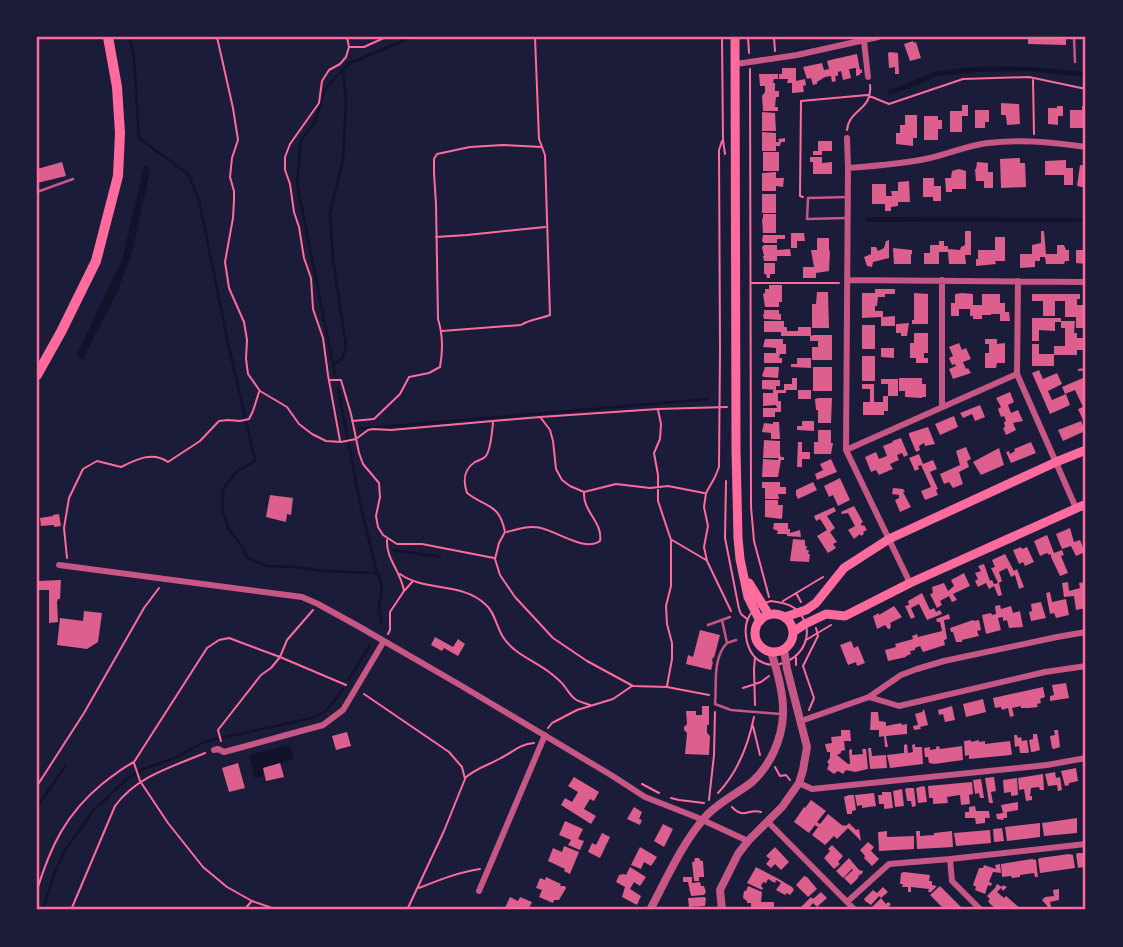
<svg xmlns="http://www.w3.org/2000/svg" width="1123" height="947" viewBox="0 0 1123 947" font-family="'Roboto Condensed',sans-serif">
<rect width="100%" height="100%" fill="#1b1b3a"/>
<path fill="#12122b" d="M993,66L1031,67L1086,72V77L1030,71L973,72L936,76L918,85L889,95L888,91L935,72L962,68Z
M144,166H148L150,172L131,256L118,290L83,359H79L77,354L122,260Z
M866,217L1086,218V222H866Z
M290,745L294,759L263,768V776L255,778L249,755Z"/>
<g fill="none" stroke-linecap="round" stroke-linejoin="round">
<path stroke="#12122b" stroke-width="2.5" d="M130,37L134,59L139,138L188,174L199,200L228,343L255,461L237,471L223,489V513L229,530L239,542L248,558L266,566L294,567L324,571L377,573
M333,365L342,359L346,346L333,259L330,214L343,159L346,103L343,70
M335,374L297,183L301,140L315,122L325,89L348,64L412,37
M338,388L360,503L377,573C389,592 373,603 382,621L381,623
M359,429L708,399
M394,550L440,557
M349,679L370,645
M37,807L66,765
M43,910L54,874L65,850L93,811L127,779L141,770L179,756L204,742L312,718L326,711L343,689"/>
</g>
<path fill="#dd5f8e" d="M1028,37H1066V45L1028,44Z
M913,41L914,43L916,42L921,58L910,61L904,44Z
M890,52L898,53L899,74H895V67L889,68L888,53Z
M857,54L860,70L862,69V73H860V75L856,76V68L849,69L851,78L843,80L841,71L838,72V76H835L836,81L832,82L831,76L825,77L817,82V84L813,85L811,78L807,79L803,67L822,63L824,70L829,69L827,61L830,60Z
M782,68H796V81L805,79L806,85L803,86L804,92L792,93V83H787L788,79H779V74H782Z
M759,74H778V79H774L773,83H775V91H779V97H776L775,107H778V111H763L762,96L765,92V86H760Z
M1001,103L1019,104L1020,124L1007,125L1006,116L1005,115H1001Z
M962,105H968V116H962V132H950V111H962Z
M1057,106H1063V116H1058V125L1048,124V108H1057Z
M1082,106H1086V118H1083V128H1070V110H1082Z
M975,110H989V122H985V128H975Z
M762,112L775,113L776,131H762Z
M905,115H917V138H913V146L896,144V133H900V125H905Z
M924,116H938V120H942V129H938V140H924Z
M762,132L776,133V142H779L778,139L785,138V142H781L780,146H776V151H762Z
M818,141H832V151H822V155H813V151H818Z
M763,152H779V171H763Z
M810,157H822V163L832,162V174H813V162H810Z
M1020,158V163H1025L1026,187L1001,188L1000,159Z
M1066,160V168H1073V185H1064V175H1045V161Z
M62,162L66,176L37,183V169Z
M977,162L988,163V172H993V188H984V181H976L975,169H976Z
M1080,165L1086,166V188L1077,186Z
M959,169L966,171V189H952V192H946L945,178H951L952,171Z
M776,172V178H784L783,187L776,186V191H762V173Z
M923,178H934V186H941V201H933V197H923Z
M909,181L910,202H898V206L891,207V211H885V204H872V184H886V196H892L891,191H898V182Z
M762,194H776V213H762Z
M763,214H776V233H763L762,219L763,218Z
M965,231H971V255H965L966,264H949L948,252H939V264H924V253H930V245H939V241H944V246H948V249L960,250L961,247L965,245Z
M1041,231H1044L1046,254H1057V245H1064L1066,250H1069V261H1065L1064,264H1046L1045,257H1040V261H1035V267L1020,268V254H1032V245L1041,243Z
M791,233H804L805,241H797V248H791Z
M763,235H785V239H777V243H764L762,241Z
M995,237H1005V261H995L996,264L976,266V259H978V250H995Z
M817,238H829V251L830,250L829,271L816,273V278H803V267H814L811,250H817Z
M889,240V258L873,262L872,267L867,266L864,257L871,254V247H876L878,251L884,248L886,241Z
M764,245H777V250L790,249L791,256H777V261H764L763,256H764L762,247Z
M893,248L912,250V254H911V264H894Z
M1076,250H1086V264L1076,263Z
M764,263H775V274H770V278H767L766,274H764Z
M769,285H782V302H779V307H765L763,294L765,293V289H769Z
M875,289H895V294H885V297H878L877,306H875V311H883V317L895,316V326H881V317L862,318V293H875Z
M817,292H828L829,328H812V304H816Z
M914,293L928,294V324H912V320H914Z
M962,293L973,294V305H982V294H1000V303H1005V312H1009L1010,321H1000V314H991V315H982V319H973V316H970V309H959V316H951V303H955V294Z
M1032,294H1080V299H1077V305H1086V328H1076V317H1065V301H1055V316H1043V301H1032Z
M764,310H779V314H781V320L764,319L763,315L764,314Z
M1032,318H1061V322H1055V331L1039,330V341H1032Z
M764,321H784V327H787V331H798V327H811V336H781V332H764Z
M1061,321H1075L1074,333H1077V338H1086V350H1077V355H1054V366H1032V344H1039V354H1054V346H1065V328H1061Z
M909,323L907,336H901V333H896V324Z
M862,325H875V349H862Z
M914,333H928V353H924V358H928V363H916V358H910V343H914Z
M814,335H832V360H812V347H818V341H810V336Z
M765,339H783V344H786V354H780L779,358H782V363H764V353H776V348L763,347Z
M985,339H997V344L1005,343V363H997L996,368H985V353H989V344H985Z
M959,343L962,350L966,348L971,359L963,362L966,369L968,368L971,373L953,379L949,369L956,366L955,364L952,365L949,358L953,356L949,347Z
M881,348H894V358L881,357Z
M862,356H875V381H862Z
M797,358H811V368L791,367V364H797Z
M765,367H779L778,378L764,377L762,376Z
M813,367H832V391H813Z
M1039,370L1043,379L1057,373L1062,384L1048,391L1052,400L1066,394L1070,405L1050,414L1032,373Z
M792,378H797V390H786V393H778V401H781V412H775V417H763V408H777L776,405L763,406V393H773V390H784V384H792Z
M899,378H922V384H926V397H922V398L905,397V391H899Z
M1083,378L1086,385V407L1084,408L1086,419L1083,420L1078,409L1083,407L1075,390L1065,394L1062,387Z
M881,379H898V396H888V411H884V415H863V402H870V389H862V384H874V402H883V396H888V384H881Z
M762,380H780V386H776V390L762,389Z
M798,390H811V399H798Z
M1010,392L1014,402L1008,405L1011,413L1018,410L1023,421L1013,423L1016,430L1006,435L1003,428L1005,427L1004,422L1006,421L1004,416L1001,417L998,409L1001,407L996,398Z
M818,398H832L831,423H818V410H816L815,399Z
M980,405L985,417L975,421L972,414L963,418L960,413Z
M954,416L958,427L940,435L935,424Z
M802,421H814V431L797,430V426H802Z
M1081,421L1085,431L1063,441L1058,430Z
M773,422H779L780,439H771V433L762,432L764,423L773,424Z
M928,427L935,444L925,446L924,443L919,446L920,450L916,452L909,435V433Z
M818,430H831V443H833L831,454H814V442H818Z
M901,438L908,455L904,457L902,453L897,455L899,460L890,464L893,469L879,475L876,470L871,472L865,457L876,452L879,459L887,456L883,446L893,442L892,441Z
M764,440L780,441V454L781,457H784V460H781L778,477H762L763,459L778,460V458H763Z
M798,442H802V452H810V459H802V467H797Z
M1031,442L1036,453L1011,463L1006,452L1009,451L1010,454L1015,451L1014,449Z
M966,447L971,459L967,461L969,467L959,472L963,484L953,488L949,482L944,484L940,474L960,465L956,451Z
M999,448L1004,465L981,475L973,462Z
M919,454L923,464L933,460L937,469L930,472L938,489L936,490L938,495L925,500L921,491L931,487L921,465L918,466L919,469L915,471L909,458Z
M831,459L837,472L817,480L815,474L823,470L820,464Z
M840,478L850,500L838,506L833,495L829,497L824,486Z
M762,482H780V487H786V494H778L779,499H765V488H762Z
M813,482L817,490L798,499L796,495V490Z
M893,488L903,489L905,492H903L911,507L900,512L895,500L899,498V495L892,494Z
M270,495L293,498L291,515L287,514L286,522L266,517Z
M765,500H778V505H783L782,519L765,517Z
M854,506L863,522L861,523L862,526L864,525L867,530L863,532L864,534L861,536L860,534L854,539L848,530L855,526L848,513L842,514L841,512Z
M834,507L836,511L827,516L835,528L830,532L837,542L833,544L836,548L828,553L817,536L827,530L820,519L816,521L814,516Z
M59,514L61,526L54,527V525L41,526L40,518L53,516V515Z
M774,523H788V529H790V533L800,530L801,537L787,536V534H777L778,531L773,529Z
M1070,528L1074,542L1080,540L1085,552L1076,556L1071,546L1062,549L1056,534Z
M1047,535L1054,553L1062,550L1064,555L1061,556L1068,573L1060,576L1051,557V554L1049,555L1047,553L1040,556L1034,541Z
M793,539L805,540V546H807L806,550H809L808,554H810L809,562L790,561Z
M1021,547L1022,549L1027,547L1034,562L1025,566L1023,562L1019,564L1013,550Z
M1005,554L1014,571L1017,569L1024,587L1019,589L1015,575L1011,577L1007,568L999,572L1002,581L999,583L1002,595L998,596L994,586L989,589L986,583L978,587L975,581L978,579L975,573L981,571L978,566L984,564L990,581L992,580L994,584L998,583L991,568L995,567L992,560Z
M964,573L970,586L953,594L957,600L952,602L949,596L940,601L942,605L937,608L930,594L933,593L932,587L944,583L948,591L954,586L951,580Z
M61,580L60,599H58L57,602L58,622L49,623V590H38V581Z
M1068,582L1069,591L1080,588L1079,583L1086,582V608L1076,610L1074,596L1064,597L1062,583Z
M1050,592L1052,602L1066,599L1069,615L1056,618L1054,613L1050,614L1046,593Z
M922,593L930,610L934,608L936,612L940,610L942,614L927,620L919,604L911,608L915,617L911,619L905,606L909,605L908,601Z
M1041,602L1046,618L1031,621L1029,612L1032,611L1031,604Z
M1000,605L1001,609L1011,606L1013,613L1020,611L1023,627L1009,628L1007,620L1003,621V617L998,618L1001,630L986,634L982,615L991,613L992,615L996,614L995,606Z
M894,606L902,617L890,623L891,626L890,629H888L885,625L877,629L873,616L879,613V615Z
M84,611L102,613L98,642L87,649L57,645L60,618L83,621Z
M949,614L950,619L944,620L947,639L944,640L945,645L923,652L920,646L915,648V650L910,651L911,654L906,656V657L888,661L885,650L896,647L895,644L913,639L912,636L917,634L918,637L942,631L940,622H937L936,619Z
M973,620L974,621L979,620L981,630L977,631L979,636L962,640V642H956L953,632H951L950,628Z
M700,630L720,635L714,658L713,657L712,661L713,662L711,670L686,664L688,655L693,657Z
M435,637L453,647L458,639L465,644L458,656L444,648L442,651L431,645Z
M851,641L854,648L858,646L865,663L857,666L856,662L848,665L840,645Z
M1066,683L1069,698L1050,701V696L1054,695L1052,685Z
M1043,687L1045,697L1040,699L1041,703L1037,704L1038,707L1029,708H1021V706L1012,708L1014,716L1010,717L1008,708L1002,710L1001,707L995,708L993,698Z
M983,699L986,712L966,717L963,704Z
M702,706H709V725H707V733L710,736L709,755L685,754L687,733L684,730V727L687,724L686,711H696V715H702Z
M952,706L955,720L945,722L943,714L939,715L938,710Z
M924,709L928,725L920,727L921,729L914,730L913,726L918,725L915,714L922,712Z
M871,712H878L879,721L886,722V726L901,723L902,725L907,724V734L886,736L888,747H885L884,736L879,737V730H870Z
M841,730H850L851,741H844L845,750L841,751V753L837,755L848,764H850L849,750L852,749V755L863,754L862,749H866L868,769L855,772L846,770L843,774L838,771L834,774L827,769L829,764L827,762L830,758V752H827L825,744L832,743L831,737L841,736Z
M1054,730H1058L1060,747L1054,749L1052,748L1050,736L1055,735Z
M347,732L351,746L336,750L332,736Z
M1033,734H1037L1040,750L1033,752H1031L1029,740L1033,739Z
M1014,735H1017L1018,738L1021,737L1022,741L1027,740L1029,752L1028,753H1020L1019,746L1015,747Z
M971,740V742L979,740V742L985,741V744L1010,741L1012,754L1011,755L969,759V755L965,756L964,741Z
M907,744L908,753L913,752L912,745L915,744V747H922L923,764L890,768L887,755L904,753V745Z
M939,746L940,749L962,746L963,760L934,764L929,763L928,757H925L924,748L930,747V750L936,749V747Z
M868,748H871L872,756L886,755L887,768L870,769Z
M238,763L245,788L229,792L222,768Z
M280,763L284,777L266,781L263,768Z
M1076,768L1078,781L1069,783V785L1065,786L1061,771Z
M1055,772L1056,778L1060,777L1062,790L1058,791L1057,785L1048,786L1045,774Z
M1043,774L1044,790H1040L1039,787L1031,788L1030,796H1032V800L1026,801L1024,789L1019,790L1018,778Z
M574,777L599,792L594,801L590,799L584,809L596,816L591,824L561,805L565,798L572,802L578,792L568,786Z
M994,777L996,791L991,792L993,803H989L985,778Z
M1017,778L1018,795L1011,796V792L1004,793L1003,780Z
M981,779L984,798H980L979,793L975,794L973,780Z
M972,782L973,794L969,795L970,804L961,805L960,795L947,797L948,803L933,804V798H929L928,786Z
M923,786L925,787L927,802L918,803L916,788Z
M907,788H914L916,806L912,807L911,801H907L905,789Z
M902,789L904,806L895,807L893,791Z
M882,792H891L893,808L884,809V804H879L878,795H882Z
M874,793L876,806L862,808V805L857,806L855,795Z
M849,795H854L856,810L852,811V814H847L844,797Z
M811,800L826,811L817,822L820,824L828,814L843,826L844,825L846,826L849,823L856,830L859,829L861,841L848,828L837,839L834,836L825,845L812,835L818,827L815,825L809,833L794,822L804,807L805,808Z
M1018,802V810L1007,812V818H1003L1004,820L997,819L996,814L1003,813L1001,805Z
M975,806L976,811H989L990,818H985V823L976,824L975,818H965V812H969V807Z
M634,807L642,812L639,819L642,820L640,825L627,819Z
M1077,818V833L1044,836L1042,823Z
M565,821L583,829L578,839L584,841L580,850L568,845L571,840L559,835Z
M1040,823V837L1007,841L1005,827Z
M663,824L673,829L664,847L654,841Z
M1002,828L1004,841L994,842L993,829Z
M990,830L991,843L956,846L954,833Z
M887,831V837L914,836V849L879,851L878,832Z
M916,831H920V836L934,835V833L952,831L953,847L917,849Z
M602,833L610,837L600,858L588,852L592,843L596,845Z
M868,842L874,847L871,851L879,859L872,866L864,858L865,856L860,850Z
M832,845L843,856L838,862L840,864L834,869L824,858L830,851L828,849Z
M564,846L579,852L570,874L564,871L565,869L548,861L553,848L562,852Z
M640,847L657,857L651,866L644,862L641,869L631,865Z
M775,847L789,862L781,870L775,864L771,868L766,864L770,859L766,856Z
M1078,853H1086V872H1084V867L1078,868L1076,854Z
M1069,854L1073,855L1075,868L1040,873L1038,859L1040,858Z
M695,858H699L701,861H703L704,875V877H699V881H694L692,862H694Z
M849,858L859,870L863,871L862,874L859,875L858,878L851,885L844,878L853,870L852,869L843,878L836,871Z
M1032,859L1036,860L1038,877H1035L1034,873L1020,875V877L1012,878L1011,876L1002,877L1001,864Z
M1000,864L1001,873L993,872L989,882L992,883L991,886L988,885L985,894L975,890L976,887L973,885L979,868H983L984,865L996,869L995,865Z
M630,867L646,877L640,886L634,882L630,889L641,896L637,905L622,897L625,887L616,882L619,875L624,874L626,875Z
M756,867L777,878L792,887L794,890L790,895L787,893L785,895L776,890L781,883L776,880L775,883L768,879L766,883L763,882L761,886L763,888L762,890L747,883Z
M904,872L930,875L929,881H932V885L937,886L931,892H928L929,889L911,887V892H908V887H902L903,884H900L901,873Z
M804,876L807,877L817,889L808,897L796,885Z
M546,877L561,884L560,886H565L566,888L559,900H554L553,903L539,897L542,890L536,888L540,878L545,880Z
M683,877H692V883L700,882L701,886H704L706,892L704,895L691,896L688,882H683Z
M997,884L1002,887L1003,885L1007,887L1003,891L1001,888L997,892L1004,898L1006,896L1022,910H998L990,904L988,901L990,899L987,896L995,888Z
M748,886L762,892L761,902H774V907L764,908V910H742L744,907H751V903H747V901L743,898L744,891H746Z
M940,886L961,907L966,910H945L930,895Z
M883,887L888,892L881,898L879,896L871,905L865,901L864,899L873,890L877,893Z
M1059,889V900L1050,902L1052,910H1045L1048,907L1042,900L1045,897L1054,896L1053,890Z
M821,892L827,898L817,907L813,903L807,910L806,909L801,910L800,908L811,897L813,899Z
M510,897L518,901L520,897L532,902L528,910H504Z
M704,897L706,898L705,906L689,907L688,898Z
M881,898L886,904L888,902L891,904L889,906L893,910H874L871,908Z"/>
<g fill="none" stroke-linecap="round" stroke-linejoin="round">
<path stroke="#ff6b9d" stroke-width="2" d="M217,37L233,108L238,140L232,158L230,177L234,191V200L233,218L225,262L229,288L244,322L247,340L246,359L248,374L260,391L287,407L299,424L312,434L326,441L341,442L356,439L368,430L373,429L391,430L540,417L658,409L727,407
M722,37L723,140L725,154
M748,37L749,53
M774,37L775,51
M350,47H364L386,37
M750,69L751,507L754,541L769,597
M1033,80L1034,134
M847,130C849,109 873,110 870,85
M722,141L719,150L720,348L719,467L715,477L706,493L704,507L708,526L704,547L707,561L731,611
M803,197L800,196L801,101L867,95L889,104L963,79L1029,77L1086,89
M436,237L467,235L545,227
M751,283H839
M442,331L521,325C530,319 540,319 550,315L545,155L539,139L535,37
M330,380H341L351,414L359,453L363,464L379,483L380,497L376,516L378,527L383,535L397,544H422L494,558
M658,410L661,424L660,439L654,453L658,475V501L671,540V586L666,606L667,624L672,643V659L667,686
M541,418L550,430L553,441L556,469L562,480L570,486L584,492L616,484L650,488L668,486L704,493
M352,421L374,419L400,394L409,377L429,373L440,367C443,351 443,335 438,319L436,204L434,173V159L437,154L470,147L503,145L542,147
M493,423C492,430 491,452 485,457C482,460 478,460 475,462C463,470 463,481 467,493C488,509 499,503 505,532L499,543L495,559L500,575L515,597L553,638L587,661L633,686L667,687L709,695
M340,441L328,375L323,338L313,309L311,278L304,258L299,227L294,212L290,184L285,170V157L290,144L319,103L322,81L329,70L340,64L346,57L349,47L347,37
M726,481L725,538L739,609L741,614L747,619
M507,532C518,529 529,525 541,528C558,532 585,552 600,541C603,522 583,512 584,493
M387,540C386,560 401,571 404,591L390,612V630L388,634
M672,540L706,560
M67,558L64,528L69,498L83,469L97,461L121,467C137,459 153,451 168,462L200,441L219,421L228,420L240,421L249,419L253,411L259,392
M400,574C425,592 462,582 485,604C495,612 496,626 503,637C514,654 533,660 549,672C554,676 561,681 565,687C568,691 571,696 575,699C579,702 585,703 590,705
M405,590L413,581
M796,593L801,602
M771,601C785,603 796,605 803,618C823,656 759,688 747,642C742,621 751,606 771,601Z
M783,601L823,577
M806,640L831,625
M796,665V655
M743,688L761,682L769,676
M364,694L449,752L462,767L465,779L444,831L407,910
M755,705L754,669L755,657
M809,710L814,698L803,666L818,636L816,628
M753,726L760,755
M548,728L552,723L577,710L613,699L632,686
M221,741L218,730L261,675L271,668L280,657L287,640L313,610
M134,763L140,781L168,823L203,867L227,887L252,901L278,910
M775,767L780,776L786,775L790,780
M465,778C476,768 489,765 501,758C513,752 520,744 534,743
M642,784L659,793
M37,786L84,713L144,608L159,588
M718,793C738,772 748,746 754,717
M671,798L679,800L704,803
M709,800L714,755L715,712
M732,807C744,820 748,808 761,812
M419,888C439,880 459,872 480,869
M37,890C51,845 66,814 102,784C112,776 122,768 134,762L207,648L219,640L229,638L280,657L346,685
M71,910L115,806C137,776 172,767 205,753
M244,910L251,902"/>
<path stroke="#c65784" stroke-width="2.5" d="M1074,37L1075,62
M37,192L73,179
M847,218L807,219L808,198L848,197
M1079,370L1086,369
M722,620L727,643C712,659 717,684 715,704L731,710L780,714
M708,625L730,617
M727,643L736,640"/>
<path stroke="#c65784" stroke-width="6" d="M864,41L868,77
M736,64L797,55L878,37
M847,138L848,168L846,450L910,583
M848,168C876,166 903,164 930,158C949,154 968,145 988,143C1022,139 1053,142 1086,147
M847,280L1086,282
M942,280V406
M1018,281L1017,374L1076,508
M846,450L1017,374
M59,565L302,597L318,604L358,626L460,685L611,775L645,797L696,817L748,841
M869,697L899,706L1045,672L1086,666
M801,721L869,697L901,675L917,669L944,661L1057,637L1086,632
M214,750L218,749L224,752L323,725L343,710L384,641
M799,783L812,789L1047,765L1086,758
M768,822L855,910
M950,859L952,881L981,910
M479,891L545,735
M847,902L889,864L950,859L1086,844"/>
<path stroke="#c65784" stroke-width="8" d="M650,910C666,880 684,839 708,814C721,801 738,793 752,782C770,766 782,739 783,715C784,696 777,670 771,652
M722,910L720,890L738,854L748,841L782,807L799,783L803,770L807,747L787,669L784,649"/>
<path stroke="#ff6b9d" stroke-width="9" d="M735,37L736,450L738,538L740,559L748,597L760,621
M749,583L769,615
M755 633a19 19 0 1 1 38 0a19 19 0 1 1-38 0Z
M785,617L806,610L816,603L844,568L889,539L1056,462L1086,450
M793,632L805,624L826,614L845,616L910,583L1086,504"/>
<path stroke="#ff6b9d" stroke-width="10" d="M37,375L61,332L96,261L118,176L120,133L117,87L108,37"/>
</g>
<rect width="1123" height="947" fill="none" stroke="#1b1b3a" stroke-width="77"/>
<rect x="38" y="38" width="1046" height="870" fill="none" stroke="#ff6b9d" stroke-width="2.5"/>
</svg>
